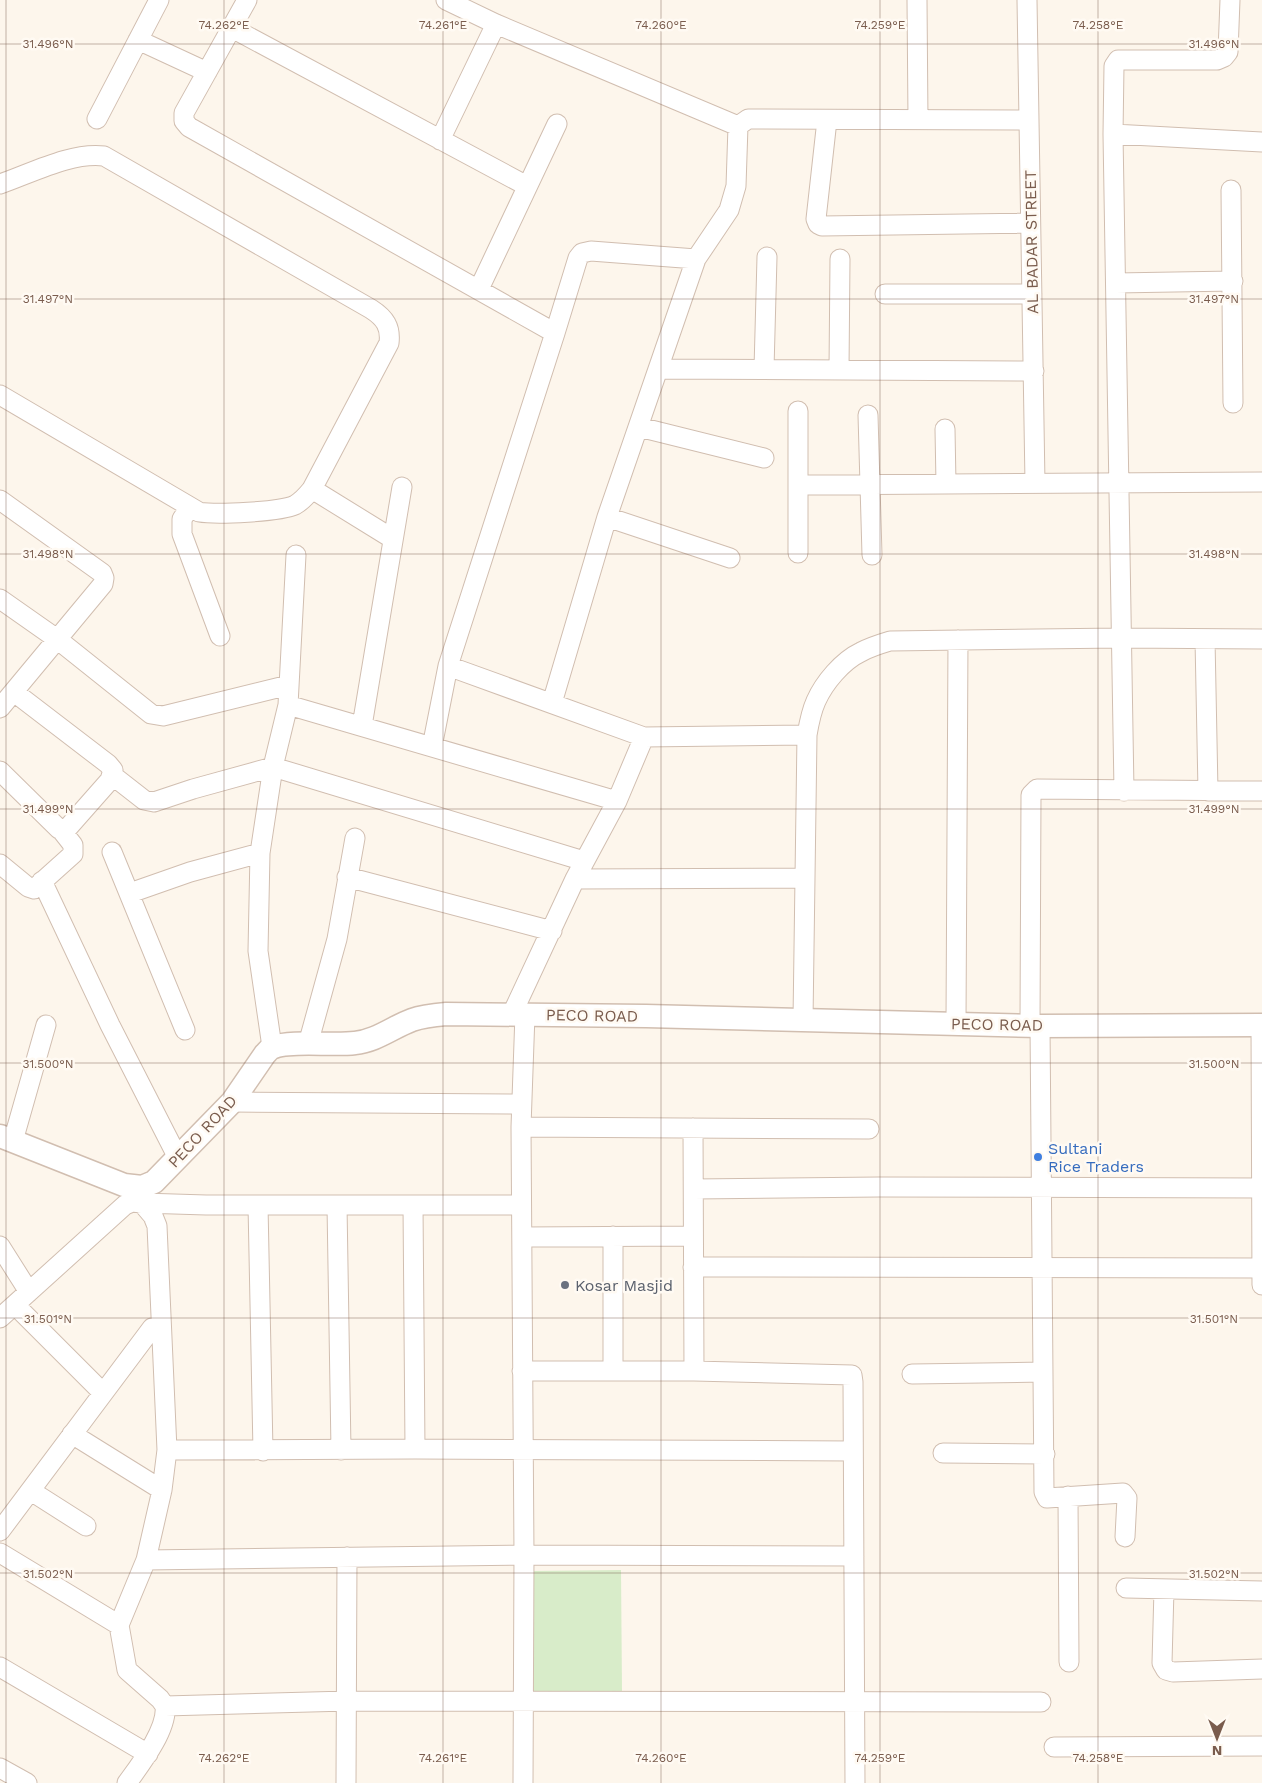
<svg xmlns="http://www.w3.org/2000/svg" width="1262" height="1783" viewBox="0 0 1262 1783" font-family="'Work Sans',sans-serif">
<rect width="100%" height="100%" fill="#fdf6ec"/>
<path fill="#d8ecc9" d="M621,1570L622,1692L532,1693L531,1571Z"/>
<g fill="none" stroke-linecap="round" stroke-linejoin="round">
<g stroke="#d1beb0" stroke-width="21">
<path id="minor" d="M247,0L184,113V121L189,127L555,333
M446,0L496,24L738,126
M917,0L918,120
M1027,0L1035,483
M232,28L527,186
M138,40L207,72
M97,119L159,0
M827,120L816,219L818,224L822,226L1030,223
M738,126L748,119L1028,120
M1113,134L1262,142
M440,140L496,24
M0,184C32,173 71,152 104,156L371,309C385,318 391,327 389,343L312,489C308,494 302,501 295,505C280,512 216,515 199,512L0,395
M1231,190L1233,403
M1116,283L1233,281
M479,289L557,124
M885,294H1032
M658,369L1034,371
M764,369L767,257
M839,370L840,259
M798,411V553
M868,415L872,555
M639,427L764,458
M945,429L946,484
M798,485L1262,482
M312,489L393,539
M0,500L102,573L104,578L103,584L0,708
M190,507L182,519V534L220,636
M607,517L730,558
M0,599L57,639L151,714L163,716L289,685
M1205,639L1208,791
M448,666L644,737L807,735
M552,703L607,517L696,259L729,210L736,186L738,126
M288,705L617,801
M362,726L402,487
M432,747L448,666L555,333L578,258L582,253L591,251L696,259
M0,771L59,829L65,831L110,780L113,770L108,764L14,692
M112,775L144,800L154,802L193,789L273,767L584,861
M1124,791L1113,134L1114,66L1118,60H1217L1224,57L1228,52L1230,0
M112,852L185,1030
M0,864L28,887L34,889L73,854V845L62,831
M347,877L552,931
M575,879L805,878
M42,881L110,1025L178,1158
M130,893L190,872L260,853
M512,1014L575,879L617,801L644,737
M803,1020L807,735C809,723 811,712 816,701C824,683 842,661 861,652C870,647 880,644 890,641L1120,638L1262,639
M956,1023L958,640
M1030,1025L1031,795L1037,789L1262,791
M1261,1025L1262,1285
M1040,1026L1044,1492L1047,1498L1123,1493L1127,1498L1125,1537
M308,1044L337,939L355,838
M272,1047L258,951L260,853L273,767L288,705L296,555
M232,1102L521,1104
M521,1127L869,1129
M693,1128L694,1371
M13,1141L46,1025
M694,1189L879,1187L1262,1188
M142,1203L153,1216L157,1226L167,1450L162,1490L146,1560L119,1625L127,1670L160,1699L165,1706
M142,1203L206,1205H521
M258,1205L263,1451
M337,1205L341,1450
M413,1205L415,1449
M613,1236V1371
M522,1237L693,1236
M0,1246L29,1292
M693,1267L1262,1268
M15,1305L103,1393
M0,1318L125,1205L132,1202L142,1203V1191
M522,1371H694L852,1375L853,1382L855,1783
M912,1374L1043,1372
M72,1434L162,1490
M167,1450L415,1449L853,1451
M943,1453L1045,1454
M31,1491L86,1526
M1068,1496L1069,1662
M0,1531L152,1328H161
M0,1553L119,1625
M146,1560L524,1555L854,1556
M1126,1588L1262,1591
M1164,1589L1162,1663L1166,1670L1173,1672L1262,1669
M0,1667L148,1754
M1054,1747L1262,1746
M0,1768L27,1783
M127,1783C140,1765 168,1729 165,1706L348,1701L1041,1702
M346,1783L347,1557
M523,1783L524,1555L521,1127L525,1014"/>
</g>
<g stroke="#d1beb0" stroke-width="25">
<path id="tertiary" d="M0,1136L124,1185L142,1187L154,1182L232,1102L265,1054C268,1051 270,1048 274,1047C292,1040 332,1046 355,1043C376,1041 393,1027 412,1020C423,1016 434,1015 446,1014L646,1016L1040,1026L1262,1025"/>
</g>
<use href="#minor" stroke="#fff" stroke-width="19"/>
<use href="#tertiary" stroke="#fff" stroke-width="22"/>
</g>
<path fill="none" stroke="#7a5c4d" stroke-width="1" stroke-opacity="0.45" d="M6,0V1783M224,0V1783M443,0V1783M661,0V1783M880,0V1783M1098,0V1783M0,44H1262M0,299H1262M0,554H1262M0,809H1262M0,1063H1262M0,1318H1262M0,1573H1262"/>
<circle fill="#3f7fe0" stroke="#fffaf3" stroke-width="2" cx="1038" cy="1157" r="5"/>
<circle fill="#6b7280" stroke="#fffaf3" stroke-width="2" cx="565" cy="1285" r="5"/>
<g text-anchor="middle" stroke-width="5" stroke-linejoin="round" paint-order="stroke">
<g font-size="16" fill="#7a5c4d" stroke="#fffaf3">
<text transform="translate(1031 242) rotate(-91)" y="6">AL BADAR STREET</text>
<text transform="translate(592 1015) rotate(1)" y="6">PECO ROAD</text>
<text transform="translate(997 1024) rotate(1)" y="6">PECO ROAD</text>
<text transform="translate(202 1131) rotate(-47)" y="6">PECO ROAD</text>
</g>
<g font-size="16" fill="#366cbe" stroke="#fffaf3" text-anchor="start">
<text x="1048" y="1154">Sultani<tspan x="1048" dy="18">Rice Traders</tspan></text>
</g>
<g font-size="16" fill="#5b616d" stroke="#fffaf3" text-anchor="start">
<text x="575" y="1291">Kosar Masjid</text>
</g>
</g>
<g font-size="12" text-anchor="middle" fill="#7a5c4d" stroke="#fffaf3" stroke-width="5" stroke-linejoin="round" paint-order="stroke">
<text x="224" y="29">74.262°E</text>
<text x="443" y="29">74.261°E</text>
<text x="661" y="29">74.260°E</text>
<text x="880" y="29">74.259°E</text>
<text x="1098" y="29">74.258°E</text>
<text x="1214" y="48">31.496°N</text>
<text x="48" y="48">31.496°N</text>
<text x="1214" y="303">31.497°N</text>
<text x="48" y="303">31.497°N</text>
<text x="1214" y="558">31.498°N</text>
<text x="48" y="558">31.498°N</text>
<text x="1214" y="813">31.499°N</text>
<text x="48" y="813">31.499°N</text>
<text x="1214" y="1068">31.500°N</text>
<text x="48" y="1068">31.500°N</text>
<text x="1214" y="1323">31.501°N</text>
<text x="48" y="1323">31.501°N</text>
<text x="1214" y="1578">31.502°N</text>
<text x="48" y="1578">31.502°N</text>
<text x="224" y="1762">74.262°E</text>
<text x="443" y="1762">74.261°E</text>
<text x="661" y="1762">74.260°E</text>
<text x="880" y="1762">74.259°E</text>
<text x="1098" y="1762">74.258°E</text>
</g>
<g transform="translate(1217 1738) rotate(180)" stroke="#fffaf3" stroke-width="4" paint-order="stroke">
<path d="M0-4L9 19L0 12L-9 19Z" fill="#7a5c4d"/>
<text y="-8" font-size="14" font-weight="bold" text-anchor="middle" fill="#7a5c4d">N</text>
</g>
</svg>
